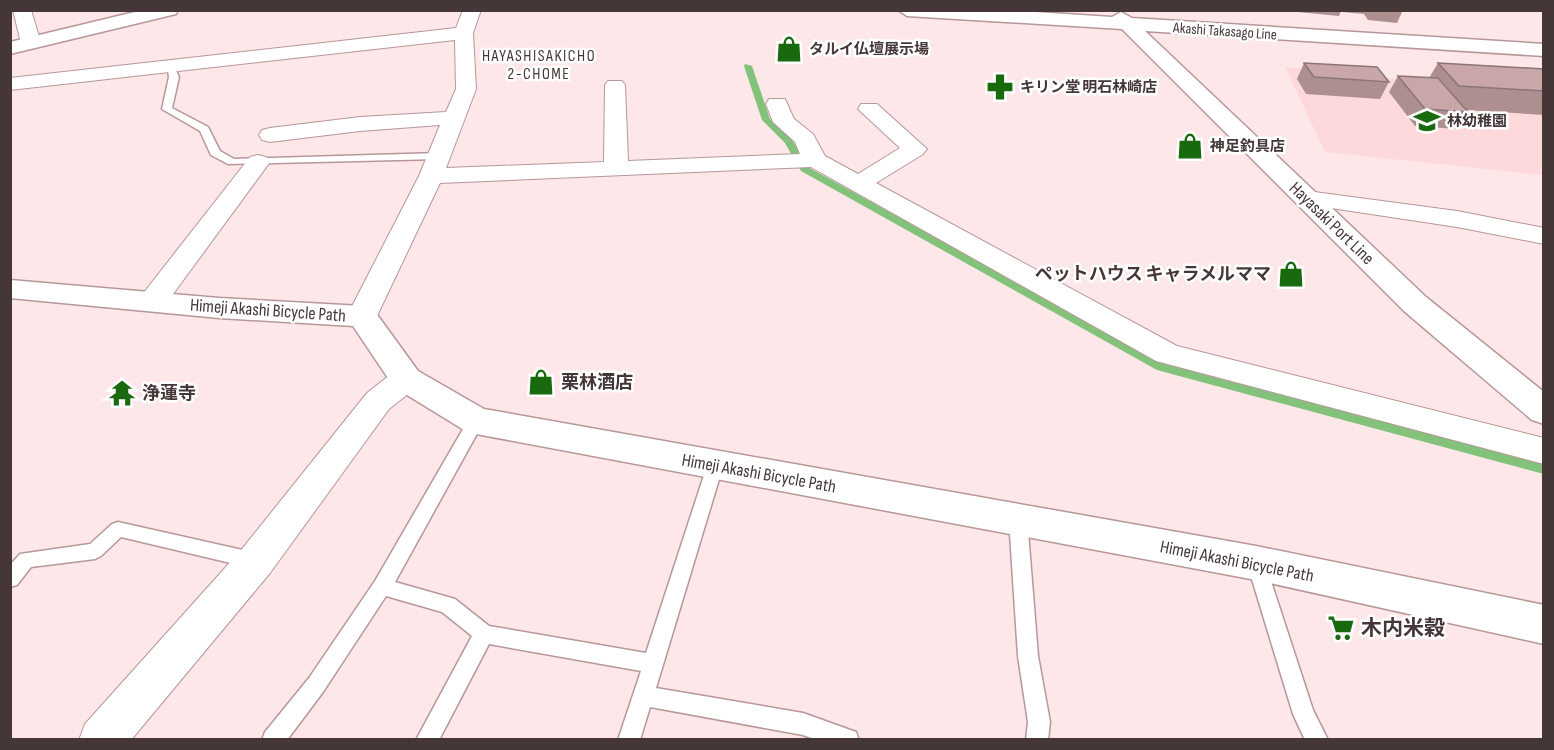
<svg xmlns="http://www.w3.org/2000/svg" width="1554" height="750" viewBox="0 0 1554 750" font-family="'Sofia Sans Condensed','Noto Sans JP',sans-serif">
<rect width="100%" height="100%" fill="#fee7e9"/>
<path fill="#fed9dc" d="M1285,67L1432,83L1543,90V175L1325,152Z"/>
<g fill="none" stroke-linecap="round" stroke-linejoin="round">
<path fill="#83c27a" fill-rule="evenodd" d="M745,64L752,66L770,119L792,140L808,167L1165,364L1544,464V474L1157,370L801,171L785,143L762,120L744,66Z"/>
<g stroke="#b89699" stroke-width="3">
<path id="lane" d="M167,64H173L179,77L172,108L208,127L220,151L234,159L439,153L445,156L439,159L228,164L211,155L200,131L162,109L169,77Z
M476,415L482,417L484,421L395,582L455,599L489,626L646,653L707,466L709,461L715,459L721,461L723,466L656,688L803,713L856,732L859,740H817L803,735L650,707L640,740H618L641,671L489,644L439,740H416L472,636L442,612L386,596L323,692L287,740H262L265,732L309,678L375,581L470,417Z
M1018,512L1024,514L1027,519L1038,656L1050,722L1048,740H1026L1028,722L1018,656L1009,519L1012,514Z
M118,522L256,553L262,555L265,561L262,567L256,569L121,537L101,556L95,559L31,567L17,585L10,587V565L20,554L90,544L112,524Z
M1256,555L1262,557L1265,563L1313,710L1328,740H1305L1293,714L1247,563L1250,557Z"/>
</g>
<g stroke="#b89699" stroke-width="2">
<path id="street" d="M13,10H31L41,43L38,47H24L21,43Z
M463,10H481L473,33L476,89L446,168L604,162L605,85L608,81H622L625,85L628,161L800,154L795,142L773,122L766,104L769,99H785L794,119L813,134L825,156L858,174L900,148L858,109L861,104H877L927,149L923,154L876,183L1177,346L1544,438V464L1156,361L811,167L440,183L377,316L372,323L362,326L352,323L347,316L419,176L440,125L360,131L270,142L262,140L259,135L262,130L270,128L360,117L446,112L456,89L455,40L10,90V78L456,28Z
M258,155L266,157L270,162L162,309L152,311L142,309L138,302L142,295L250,157Z
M1307,191L1457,211L1544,228V244L1457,227L1298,203L1295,198L1298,193Z
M406,368L417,371L422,379L417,387L389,409L270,573L131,740H79L85,724L242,549L367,393L395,371Z"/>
</g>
<g stroke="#b89699" stroke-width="3">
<path id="secondary" d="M143,10H178L176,14L10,54V42Z
M898,10H1006L1112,17L1121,12L1132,18L1544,44V56L1145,31L1426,297L1544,392V424L1532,420L1404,311L1122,29L907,16Z
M10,280L219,298L362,306L373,309L418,371L484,409L1256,546L1544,605V644L1256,580L476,434L464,430L394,387L353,326L219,318L10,298Z"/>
</g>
<use href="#lane" fill="#fff" fill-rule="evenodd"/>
<use href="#street" fill="#fff" fill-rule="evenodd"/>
<use href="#secondary" fill="#fff" fill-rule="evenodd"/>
</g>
<path fill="#ad8f90" d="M1277,10H1403L1397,23L1368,20L1364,14L1342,12L1341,11L1339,16Z
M1304,63L1389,82L1380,99L1306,94L1297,79Z
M1438,63L1544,69V115L1466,110L1468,112L1457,129L1415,126L1389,92L1398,76L1429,78Z"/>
<path fill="#c9a6a8" stroke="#8d7476" stroke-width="1.5" d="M1304,63L1377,67L1389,82L1314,77Z
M1438,63L1544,69V91L1459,86Z
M1398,76L1438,78L1468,112L1425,109Z"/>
<defs>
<g id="shop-bare" transform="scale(2.07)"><path d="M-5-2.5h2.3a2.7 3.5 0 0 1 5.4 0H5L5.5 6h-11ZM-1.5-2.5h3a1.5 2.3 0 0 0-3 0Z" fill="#196a0e" stroke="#fff" stroke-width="2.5" paint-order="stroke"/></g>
<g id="pharmacy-bare" transform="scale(2.07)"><path d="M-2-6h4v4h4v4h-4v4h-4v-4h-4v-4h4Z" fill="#196a0e" stroke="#fff" stroke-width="2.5" paint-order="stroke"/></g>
<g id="school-bare" transform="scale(2.07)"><path d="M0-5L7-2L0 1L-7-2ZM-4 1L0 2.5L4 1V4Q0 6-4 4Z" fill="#196a0e" stroke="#fff" stroke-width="2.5" paint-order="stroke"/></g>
<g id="temple-bare" transform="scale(2.07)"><path d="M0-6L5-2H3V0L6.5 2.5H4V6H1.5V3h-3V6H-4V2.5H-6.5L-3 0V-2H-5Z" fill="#196a0e" stroke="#fff" stroke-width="2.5" paint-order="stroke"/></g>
<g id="supermarket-bare" transform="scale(2.07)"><path d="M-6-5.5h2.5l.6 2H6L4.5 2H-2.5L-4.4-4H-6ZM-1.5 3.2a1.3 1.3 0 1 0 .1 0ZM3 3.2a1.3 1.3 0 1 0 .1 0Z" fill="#196a0e" stroke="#fff" stroke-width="2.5" paint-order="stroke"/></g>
</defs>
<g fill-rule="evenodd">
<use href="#shop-bare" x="789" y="49"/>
<use href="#pharmacy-bare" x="1000" y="87"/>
<use href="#school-bare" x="1427" y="121"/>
<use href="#shop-bare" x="1190" y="146"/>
<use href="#shop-bare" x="1291" y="274"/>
<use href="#shop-bare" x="541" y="382"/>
<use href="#temple-bare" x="122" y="393"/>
<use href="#supermarket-bare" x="1341" y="628"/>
</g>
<g text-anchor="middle" stroke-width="5" stroke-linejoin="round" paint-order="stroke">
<g font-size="15" fill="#453738" stroke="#fff">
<text transform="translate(1225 31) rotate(4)" y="5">Akashi Takasago Line</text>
</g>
<g font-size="15" font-weight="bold" fill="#453738" stroke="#fff" text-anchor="start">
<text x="809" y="54">タルイ仏壇展示場</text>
<text x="1020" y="92">キリン堂 明石林崎店</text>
<text x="1447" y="126">林幼稚園</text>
<text x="1210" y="151">神足釣具店</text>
</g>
<g font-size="16" letter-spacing="1.5" fill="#453738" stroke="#fff">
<text x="539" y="61">HAYASHISAKICHO<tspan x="539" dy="18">2-CHOME</tspan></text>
</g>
<g font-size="18" fill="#453738" stroke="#fff">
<text transform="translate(1332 223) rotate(44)" y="6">Hayasaki Port Line</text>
<text transform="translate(268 310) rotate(4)" y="6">Himeji Akashi Bicycle Path</text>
<text transform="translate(759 473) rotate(10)" y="6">Himeji Akashi Bicycle Path</text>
<text transform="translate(1237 561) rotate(11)" y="6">Himeji Akashi Bicycle Path</text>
</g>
<g font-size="18" font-weight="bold" fill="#453738" stroke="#fff" text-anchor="start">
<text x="1271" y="280" text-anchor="end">ペットハウス キャラメルママ</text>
<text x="561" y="388">栗林酒店</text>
<text x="142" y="399">浄蓮寺</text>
</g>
<g font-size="21" font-weight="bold" fill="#453738" stroke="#fff" text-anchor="start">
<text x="1361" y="635">木内米穀</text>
</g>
</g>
<rect width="1554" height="750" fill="none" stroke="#453738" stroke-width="24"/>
</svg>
